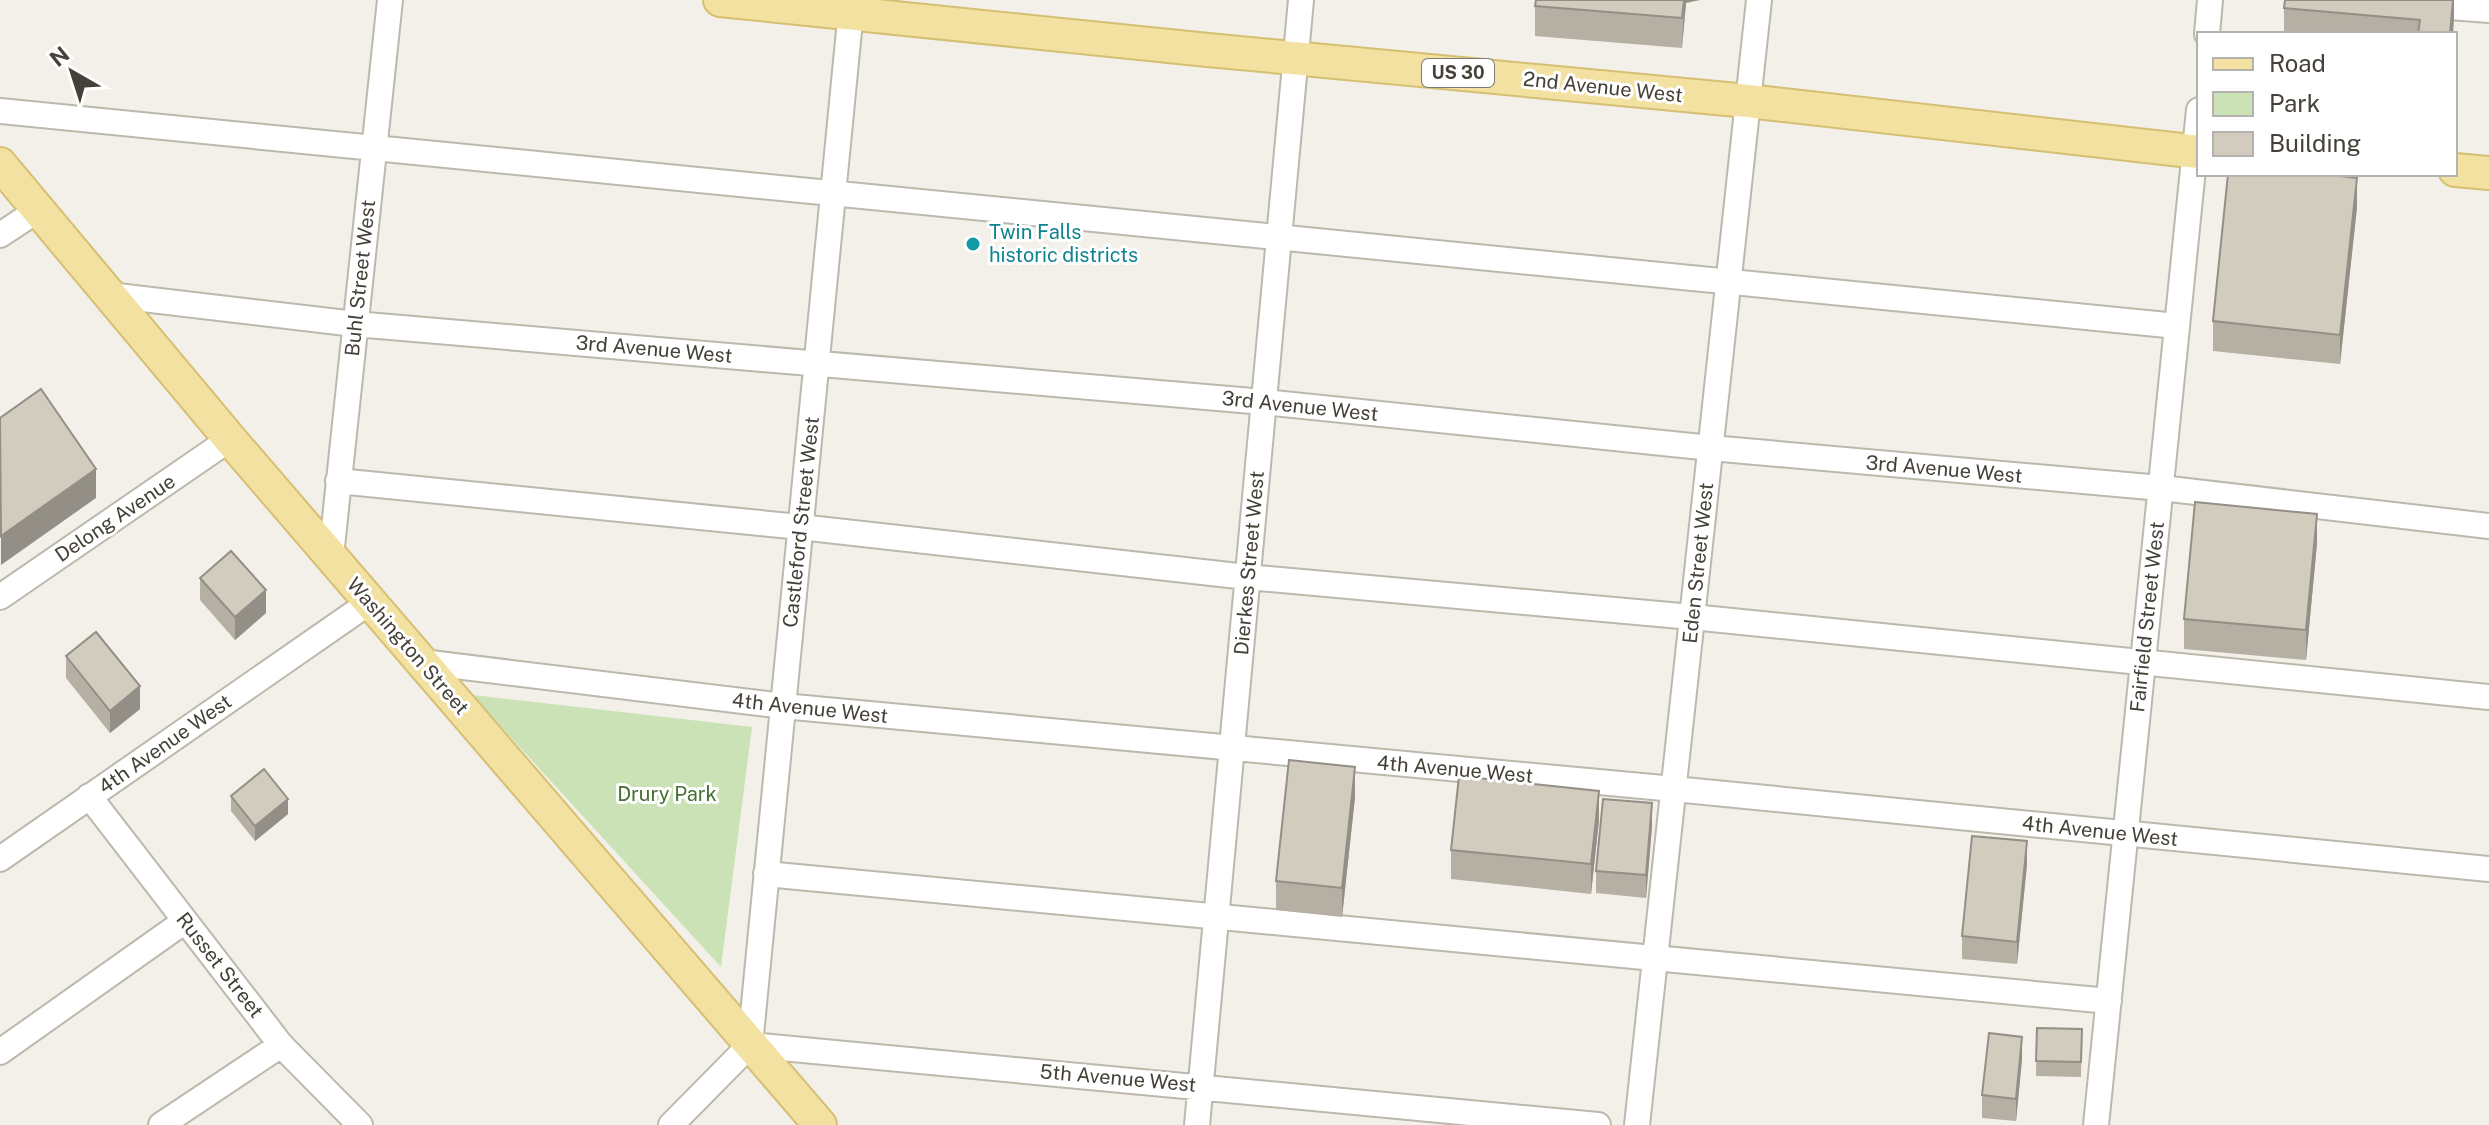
<svg xmlns="http://www.w3.org/2000/svg" width="2489" height="1125" viewBox="0 0 2489 1125" font-family="'Public Sans',sans-serif">
<rect width="100%" height="100%" fill="#f2f0e8"/>
<path fill="#cbe2b6" d="M472,695L752,727L721,967Z"/>
<g fill="none" stroke-linecap="round" stroke-linejoin="round">
<g stroke="#bcb8ac" stroke-width="28">
<path id="minor" d="M2358,0L2489,10
M2207,34L2210,0
M0,111L2177,326
M0,235L38,210
M109,295L355,324L1264,402L1711,448L2161,488L2489,526
M338,481L800,527L1247,577L1692,617L2489,697
M331,556L390,0
M0,597L230,439
M422,662L783,706L1674,789L2489,869
M89,796L281,1045L360,1125
M0,859L370,602
M766,874L2109,1001
M750,1045L852,0
M0,1052L185,921
M161,1125L281,1045
M671,1125L750,1045L1598,1125
M1197,1125L1301,0
M1637,1125L1759,0
M2096,1125L2199,110"/>
</g>
<g stroke="#d6bf73" stroke-width="36">
<path id="major" d="M720,0L1208,50L1748,101L2199,152
M0,164L230,439L820,1125
M2455,170L2489,173"/>
</g>
<use href="#minor" stroke="#fff" stroke-width="24"/>
<use href="#major" stroke="#f2e1a1" stroke-width="32"/>
</g>
<path fill="#b5afa4" d="M2454,0L2453,34H2284V8Z
M1686,3L1682,48L1535,36V6Z
M2357,207L2340,364L2213,351V321Z
M2317,543L2306,660L2184,649V619Z
M200,578L266,613L235,640L200,600Z
M66,656L140,709L110,733L66,678Z
M231,796L288,814L255,841L231,811Z
M1355,797L1342,917L1276,910V881Z
M1599,820L1591,894L1451,879V850Z
M1652,826L1646,898L1596,893V871Z
M2027,864L2017,964L1962,959V936Z
M2037,1028L2082,1029L2081,1077L2036,1076Z
M2022,1059L2016,1121L1982,1118V1095Z"/>
<path fill="#938f86" d="M1684,0H1700L1686,3L1682,48Z
M2453,0H2454V18L2453,34H2450Z
M2357,178V207L2340,364V335Z
M96,469V498L1,565V536Z
M2317,514V543L2306,660V630Z
M266,590V613L235,640V617Z
M140,686V709L110,733V711Z
M1355,767V797L1342,917V888Z
M1599,791V820L1591,894V864Z
M288,799V814L255,841V826Z
M1652,803V826L1646,898V875Z
M2027,841V864L2017,964V942Z
M2022,1037V1059L2016,1121V1099Z"/>
<path fill="#d2ccbf" stroke="#938f86" stroke-width="2" d="M1536,0H1684L1682,18L1535,6Z
M2285,0H2453L2450,34H2418L2420,20L2284,8Z
M2228,174H2322L2357,178L2340,335L2213,321Z
M41,389L96,469L1,536L0,418Z
M2195,502L2317,514L2306,630L2184,619Z
M231,551L266,590L235,617L200,578Z
M96,632L140,686L110,711L66,656Z
M1289,760L1355,767L1342,888L1276,881Z
M264,769L288,799L255,826L231,796Z
M1459,776L1599,791L1591,864L1451,850Z
M1603,799L1652,803L1646,875L1596,871Z
M1972,836L2027,841L2017,942L1962,936Z
M2037,1028L2082,1029L2081,1062L2036,1061Z
M1989,1033L2022,1037L2016,1099L1982,1095Z"/>
<circle fill="#0f9aa8" stroke="#fff" stroke-width="3" cx="973" cy="244" r="8"/>
<g text-anchor="middle" stroke-width="6" stroke-linejoin="round" paint-order="stroke">
<rect fill="#fff" stroke="#7d7a74" stroke-width="2" x="1422" y="59" width="72" height="28" rx="6"/>
<g font-size="18" font-weight="bold" fill="#454138">
<text x="1458" y="79">US 30</text>
</g>
<g font-size="20" fill="#454138" stroke="#fff">
<text transform="translate(1603 87) rotate(6)" y="7">2nd Avenue West</text>
<text transform="translate(360 278) rotate(-84)" y="7">Buhl Street West</text>
<text transform="translate(654 349) rotate(5)" y="7">3rd Avenue West</text>
<text transform="translate(1300 406) rotate(6)" y="7">3rd Avenue West</text>
<text transform="translate(1944 469) rotate(5)" y="7">3rd Avenue West</text>
<text transform="translate(115 518) rotate(-34)" y="7">Delong Avenue</text>
<text transform="translate(801 522) rotate(-84)" y="7">Castleford Street West</text>
<text transform="translate(1249 563) rotate(-85)" y="7">Dierkes Street West</text>
<text transform="translate(1698 563) rotate(-84)" y="7">Eden Street West</text>
<text transform="translate(2147 617) rotate(-84)" y="7">Fairfield Street West</text>
<text transform="translate(408 646) rotate(49)" y="7">Washington Street</text>
<text transform="translate(810 708) rotate(6)" y="7">4th Avenue West</text>
<text transform="translate(165 744) rotate(-35)" y="7">4th Avenue West</text>
<text transform="translate(1455 769) rotate(5)" y="7">4th Avenue West</text>
<text transform="translate(2100 831) rotate(6)" y="7">4th Avenue West</text>
<text transform="translate(220 965) rotate(52)" y="7">Russet Street</text>
<text transform="translate(1118 1078) rotate(5)" y="7">5th Avenue West</text>
</g>
<g font-size="20" fill="#0d838f" stroke="#fff" text-anchor="start">
<text x="989" y="239">Twin Falls<tspan x="989" dy="23">historic districts</tspan></text>
</g>
<g font-size="20" fill="#457032" stroke="#fff">
<text x="667" y="801">Drury Park</text>
</g>
</g>
<rect x="2197" y="32" width="260" height="144" fill="#ffffff" stroke="#b5b3af" stroke-width="2"/>
<rect x="2213" y="58" width="40" height="12" fill="#f2e1a1" stroke="#b5b3af" stroke-width="2"/>
<text x="2269" y="72" font-size="24" fill="#454138">Road</text>
<rect x="2213" y="92" width="40" height="24" fill="#cbe2b6" stroke="#b5b3af" stroke-width="2"/>
<text x="2269" y="112" font-size="24" fill="#454138">Park</text>
<rect x="2213" y="132" width="40" height="24" fill="#d2ccbf" stroke="#b5b3af" stroke-width="2"/>
<text x="2269" y="152" font-size="24" fill="#454138">Building</text>
<g transform="translate(72 72) rotate(321)" stroke="#ffffff" stroke-width="6" paint-order="stroke">
<path d="M0-6L14 30L0 20L-14 30Z" fill="#454138"/>
<text y="-12" font-size="22" font-weight="bold" text-anchor="middle" fill="#454138">N</text>
</g>
</svg>
